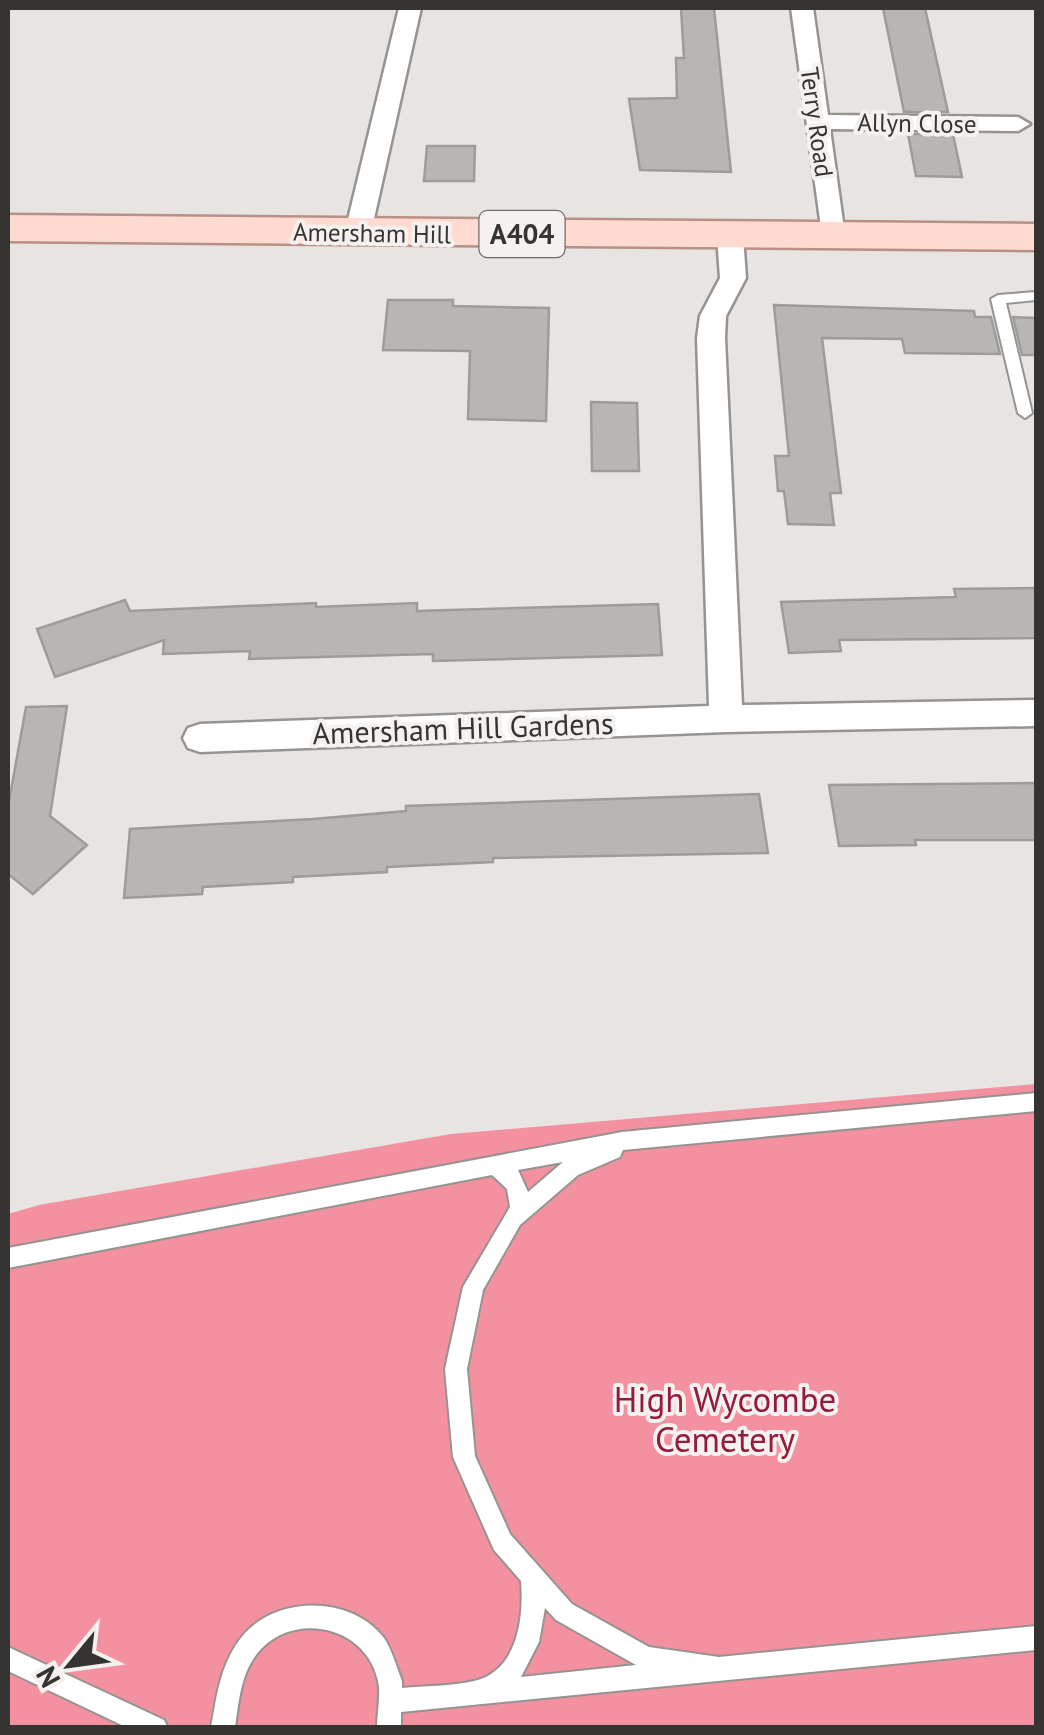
<svg xmlns="http://www.w3.org/2000/svg" width="1044" height="1735" viewBox="0 0 1044 1735" font-family="'PT Sans',sans-serif">
<rect width="100%" height="100%" fill="#e7e4e1"/>
<path fill="#f491a0" d="M1036,1084V1727H8V1214L39,1205L451,1134Z"/>
<path fill="#b7b6b3" stroke="#9d9c98" stroke-width="2.5" d="M681,8H714L731,172L640,170L629,99L677,98L676,58H684Z
M883,8H925L948,112H904Z
M908,134H953L962,177L916,176Z
M427,146H475L474,181H424Z
M388,300H453V306L549,308L546,421L468,419L470,351L383,350Z
M774,305L974,311L975,317H991L1000,354L905,353L902,339L822,338L841,493H830L834,525L788,524L784,491H778L775,456H789Z
M1013,317L1036,318V355H1022Z
M591,402L637,403L639,471H592Z
M1036,588V638L839,640L841,651L789,653L781,602L956,597L954,589Z
M125,600L130,611L316,603V607L417,603V611L658,604L662,655L433,661V654L249,659L250,651L163,654L164,640L55,677L37,629Z
M67,706L50,816L87,845L33,894L8,874V807L26,707Z
M1036,783V840H915L916,845L839,846L829,785Z
M759,794L768,853L493,858V862L387,867V872L293,877V882L203,887L202,894L124,898L130,829L313,819L406,811V806Z"/>
<g fill="none" stroke-linecap="round" stroke-linejoin="round">
<g stroke="#969390" stroke-width="4">
<path id="service" d="M1036,292V300L1006,303L1032,413L1025,418L1018,413L991,299L998,295Z
M1036,1093V1111L623,1150L620,1157L578,1175L520,1225L483,1290L467,1369L475,1456L510,1534L572,1604L649,1647L719,1657L1036,1626V1650L401,1712V1728H377C377,1713 381,1695 378,1681C367,1628 299,1611 262,1648C241,1669 239,1700 235,1728H211C217,1694 221,1660 245,1633C280,1595 352,1596 384,1638C392,1650 397,1668 402,1681V1688C425,1686 451,1686 474,1681C518,1671 524,1617 521,1581L494,1550L453,1457L445,1369L463,1287L510,1207L507,1189L492,1175L8,1268V1248L622,1132ZM563,1162L528,1192L518,1170ZM545,1608L556,1620L636,1665L521,1677L539,1642Z
M8,1647L164,1720L168,1728H128L8,1671Z"/>
</g>
<g stroke="#969390" stroke-width="5">
<path id="minor" d="M399,8H421L371,232L358,240L345,232Z
M791,8H813L828,115L1018,117L1030,124L1018,131L830,129L845,236L841,242H823Z
M730,228L743,236L746,278L726,316L725,338L742,705L1036,700V726L726,732L200,752L188,748L183,738L188,728L200,724L709,706L697,338L700,316L720,278L717,236Z"/>
</g>
<g stroke="#b89085" stroke-width="5">
<path id="primary" d="M8,215L1036,224V250L8,241Z"/>
</g>
<use href="#service" fill="#fff" fill-rule="evenodd"/>
<use href="#minor" fill="#fff" fill-rule="evenodd"/>
<use href="#primary" fill="#ffdad0" fill-rule="evenodd"/>
</g>
<g text-anchor="middle" stroke-width="8" stroke-linejoin="round" paint-order="stroke">
<g font-size="25" fill="#353433" stroke="#f4f1ef">
<text transform="translate(817 122) rotate(82)" y="9">Terry Road</text>
<text transform="translate(917 123) rotate(1)" y="9">Allyn Close</text>
<text transform="translate(372 233) rotate(1)" y="9">Amersham Hill</text>
</g>
<rect fill="#f4f1ef" stroke="#6e6d6b" stroke-width="2.5" x="479.5" y="211" width="85" height="46" rx="8"/>
<g font-size="28" font-weight="bold" fill="#353433">
<text x="522" y="244">A404</text>
</g>
<g font-size="30" fill="#353433" stroke="#f4f1ef">
<text transform="translate(463 729) rotate(-2)" y="10">Amersham Hill Gardens</text>
</g>
<g font-size="35" fill="#951a3d" stroke="#f4f1ef">
<text x="725" y="1412">High Wycombe<tspan x="725" dy="40">Cemetery</tspan></text>
</g>
</g>
<rect width="1044" height="1735" fill="none" stroke="#353433" stroke-width="20"/>
<g transform="translate(70 1665) rotate(241)" stroke="#f4f1ef" stroke-width="8" paint-order="stroke">
<path d="M0-8L18 38L0 25L-18 38Z" fill="#353433"/>
<text y="-15" font-size="28" font-weight="bold" text-anchor="middle" fill="#353433">N</text>
</g>
</svg>
